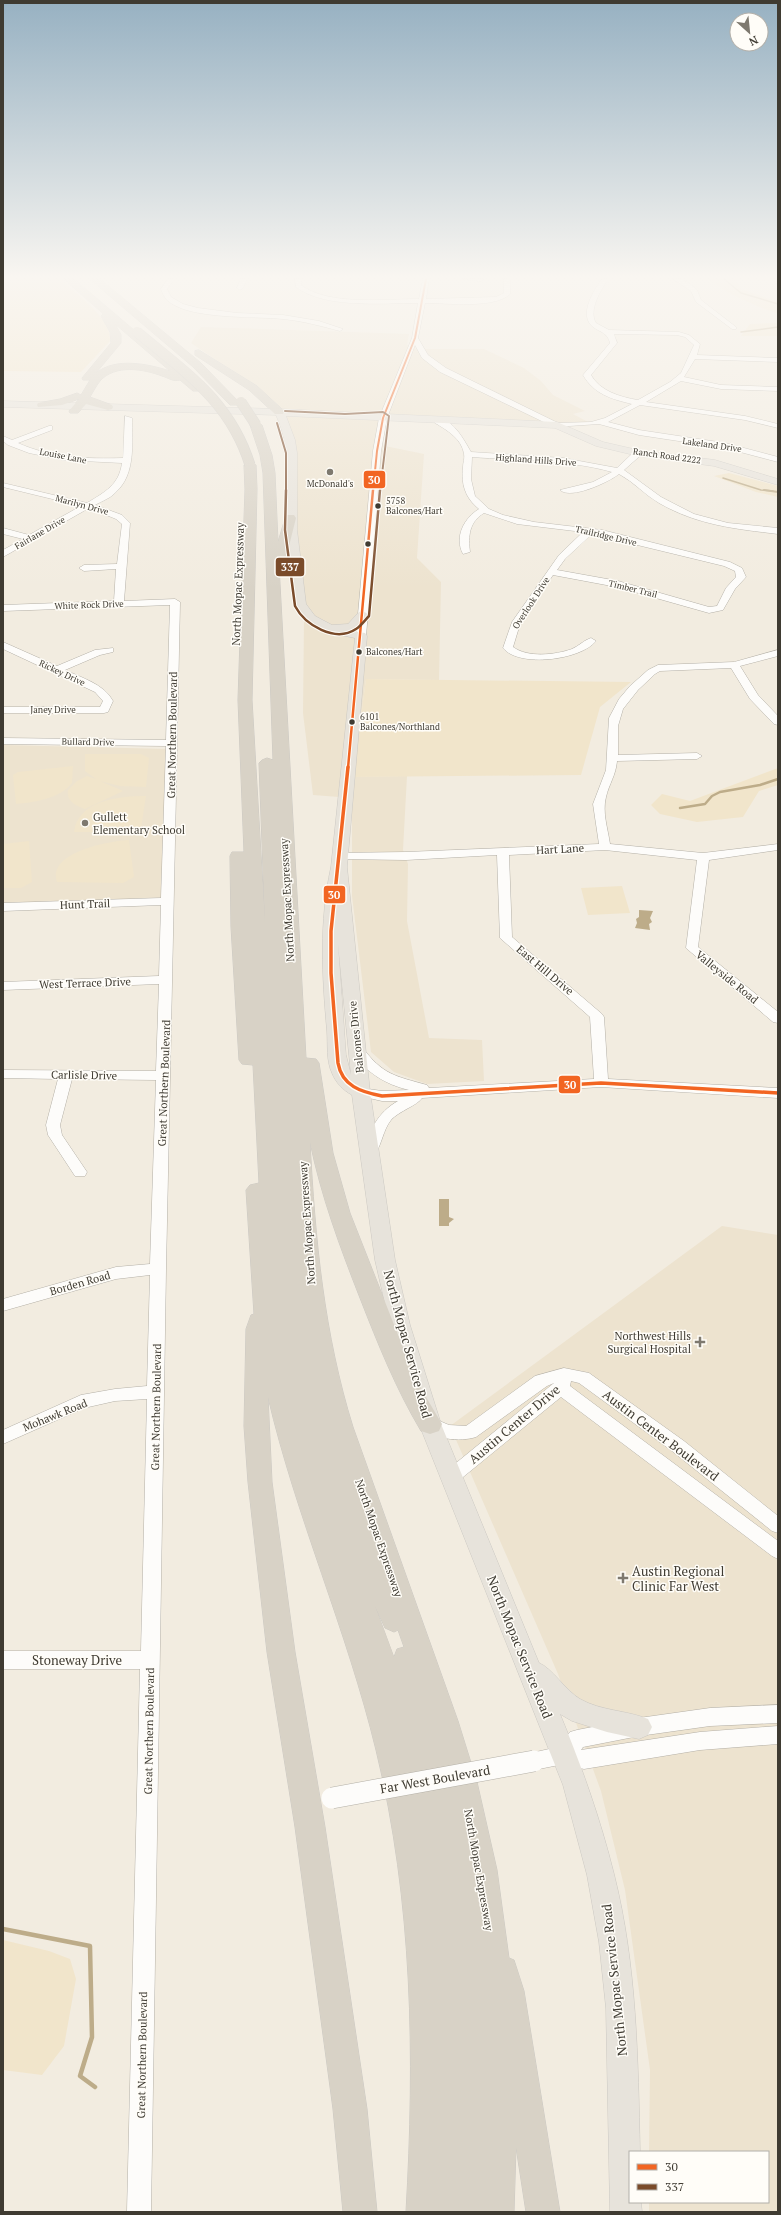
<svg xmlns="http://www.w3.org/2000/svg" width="781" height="2215" viewBox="0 0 781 2215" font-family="'PT Serif',serif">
<rect width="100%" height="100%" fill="#f2ece0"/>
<path fill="#ede3cf" d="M201,327L409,334L407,345L416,349H484L524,368L541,381L553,395L585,411L573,414L588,422L571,424L382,417L375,444L424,454L417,558L441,582L439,680L366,679L353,777L407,776L403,850L408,864L407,921L429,1038L482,1040L484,1081L427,1084L394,1072L371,1052L352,896V798L313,795L303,713L304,619L295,531L297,451L287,420L276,403L244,379L191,343Z
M3,745L168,749L167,897L3,904Z
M722,1226L778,1235V2212H649V2202H768V2152H649L650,2070L625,1890L601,1791L558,1674L450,1426Z"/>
<path fill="#f1e5cb" d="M3,279H59C75,293 112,318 110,341L81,372L3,371Z
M708,279H736L741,289L778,302V314C754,305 729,295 708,279Z
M778,323V336H741L750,324Z
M729,473L778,486V497L756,492L714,476Z
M366,679L631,682L600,707L581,775L353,777Z
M85,754H141L149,758L146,787L120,786L100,781L123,791L85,809C76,806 66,801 68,790L77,781L87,776L96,779L85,771Z
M73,766L72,783C59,799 35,802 16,804L13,775L18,772Z
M778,768V785L759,791L743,817L697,822L660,814L651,805L662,794L690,801Z
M146,796L141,828L132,832H74C78,800 120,796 146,796Z
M129,840L134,877L123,883L57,882C47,852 110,841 129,840Z
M29,841L32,882L21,888H3V844Z
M622,886L630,913L588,915L581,888Z
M3,1940L49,1951L70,1959L76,1979L64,2046L42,2075L3,2070Z"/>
<path fill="#bdac89" d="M639,910L653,911L650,918L652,922L649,924L650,930L635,928L637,923L636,919L639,917Z
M439,1199H449V1217L454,1219L449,1223V1226H439Z"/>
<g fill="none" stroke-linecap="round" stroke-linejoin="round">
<path stroke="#bdac89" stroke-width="1.5" d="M724,279L741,293L778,304
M741,332L778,327
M723,478L761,490L773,491"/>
<path stroke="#bdac89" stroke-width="2" d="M764,490L778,492"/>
<path stroke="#bdac89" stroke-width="2.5" d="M680,808L705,804L712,796L720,792L760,785L778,779"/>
<path stroke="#bdac89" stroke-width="4.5" d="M3,1929L90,1946L92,2037L80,2076L95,2087"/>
<g stroke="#b4b0a7" stroke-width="1">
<path id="minor" d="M168,279H174L167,289L171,297L183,304L198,308L237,313L283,315L319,321L343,329L340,331C321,326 303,321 283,319C254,316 188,320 167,300C164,297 162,292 161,289Z
M241,279H247L243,288L240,290L237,288Z
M295,279H301V285C328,306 386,299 419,299L423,279H429L426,299L496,297L504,293V279H510V294C495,309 446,303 425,303L418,338L428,355L446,368L558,423L591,422L605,418L632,404C611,399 594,394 583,375L610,343C608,333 600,332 593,327C578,315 594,290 602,279H608C601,290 588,310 596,323L609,330L679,332L689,335L700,344L697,355L778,358V362L695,359L684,377L721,385L778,387V391L721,389L681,381L646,402L745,416L778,424V428L745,420L640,405L608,422L639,430L725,443L778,457V462L725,448L639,435L599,424L554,427L440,372L422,358L415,345L387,418L381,451L366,636L364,638H358L356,636L373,451L379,418L412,338L418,303C383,303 325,309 296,287ZM614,334L677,335L685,337L694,345L681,373L670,382L638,400C620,397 600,391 591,375L617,343Z
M464,279H484L481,281Z
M673,279H681L690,284L697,290L701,300L736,327V329H732L696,302L691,291Z
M773,279H778V284L776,283Z
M125,416L132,418C132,442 136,474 116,492C111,498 102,501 95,505L122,515L130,523L124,601L175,599L180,602L166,1269L151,2212H127L140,1669H3V1651H141L147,1399L115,1401L84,1408L3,1444V1430L81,1395L115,1389L147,1386L150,1275L116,1279L3,1311V1299L116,1267L150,1264L156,1080L72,1079L60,1125L62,1135L87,1172L85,1176H75L48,1135L46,1125L58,1079L3,1078V1070L156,1071L159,984L3,990V982L159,976L161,905L3,911V903L161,898L166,746L3,744V738L166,740L170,605L3,611V605L114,601L116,569L84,571L79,568L84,565L117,564L122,524L116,519L89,508L3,557V550L23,539L3,534V528L29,535L81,506L3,487V483L87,503C105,492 119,485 122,463L63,460L29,453L8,445L3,441V436L12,440L49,426H52V430L18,443C51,458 88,459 123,458Z
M435,419C452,416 464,440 471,452L563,458L617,468L635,451H641V455L624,470L661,497L694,514L728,523L778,528V534C736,529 697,525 659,503C645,495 634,482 619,474C609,482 571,500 560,490L593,482L612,472C566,459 519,461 472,457L471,479L475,496L489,509L503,515L534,522L602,530L730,562L742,568L746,577L735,589L723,610L709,613L617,587L553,575L520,624L513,647C528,658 555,655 572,649C579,646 584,640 591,638L596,641C581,660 519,668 503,648L512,622L559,555L583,532L517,524L484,513C469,522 468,536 470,552L463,554C454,537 464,518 479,509C465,498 461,484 463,467C463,463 465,458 464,454C462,439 447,430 435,423ZM592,534L724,566L735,571L736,577L726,588L717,606L709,607L618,581L557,570L565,559Z
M3,642L57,666L95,650L113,648V652L100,655L65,670C82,678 104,684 113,701L108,712L104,713H3V707H100L103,701L95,692L3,649Z
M778,650V656L740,666L758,695L778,716V725L774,724L750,699L731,668L660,671L655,674L638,690L623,709L618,726V755L697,753L702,756L697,759L617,761C616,775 609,784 606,797C602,813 608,829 610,844L703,853L778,844V850L709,860L698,947L778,1012V1023L773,1022L686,948L697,860L605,850L509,855L512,937L602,1014L604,1017L608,1079L778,1088V1098L601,1087L422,1098C418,1105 399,1111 391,1120C383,1130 382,1144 375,1154H365L363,1151C370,1130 378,1112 398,1101H382L356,1095L354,1092L356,1089L361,1088L382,1091L409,1090C384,1084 368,1073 352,1053L350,1050L352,1047H362C383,1075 395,1076 427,1085L429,1088L594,1079L590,1017L500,938L497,855L406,860L340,859L336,857L334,855L336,853L406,852L599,844L593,804L606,770L609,718L619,699L630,686L648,670L658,665L734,662Z
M564,1368L589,1373L684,1441L778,1516V1533L772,1531L672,1451L579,1383L571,1381L570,1386L778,1541V1559L772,1556L561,1397L457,1482L451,1484L445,1482L442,1477L445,1472L554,1383L547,1386L476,1437C461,1442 430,1440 422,1424L424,1419L430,1417L449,1425L466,1426L535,1376Z
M778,1705V1723L710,1726L639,1736L583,1747L581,1750L700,1732L778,1726V1744L700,1750L584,1769L564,1764L534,1770L527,1768L524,1761L527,1754L558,1747L570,1732L577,1730L639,1718L710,1708Z"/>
</g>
<g stroke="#ccc9c3" stroke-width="1">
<path id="major" d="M3,401L279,409L557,422L603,442L638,450L715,460L778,479V485L714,466L638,456L596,446L555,428L286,416L295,440L297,453V530L306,604L315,616L332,625L348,624L359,612L363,611L369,615L355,630L352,631L365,633L367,636L347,867L370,1092L395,1260L410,1325L441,1424L539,1663C552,1668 565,1690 580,1699C601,1711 626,1710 648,1719L652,1727L648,1735L639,1739L607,1732L572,1721L560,1714C582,1767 600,1818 614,1874C637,1965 638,2060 640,2152H630V2202H641L642,2212H610L606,2008L599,1942L587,1875L563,1785L419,1424L390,1325L375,1260L352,1095C343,1090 336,1083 332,1073C326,1060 328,1045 327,1031C322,976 319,922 331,867L355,638C329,633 307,628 294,604C290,579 286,553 286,527C285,488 293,452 276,415L3,407ZM338,944L351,1075L346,1055Z"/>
</g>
<g stroke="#ccc9c3" stroke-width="1">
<path id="highway" d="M64,279H74L201,387V391H193L180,380C173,382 169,378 162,376C144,369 115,364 100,381C96,386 93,392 90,397L112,405L113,407L112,409L108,410L86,404L78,413H70L69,411L79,399L62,405L38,407L37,405L38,403L60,399L77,393L81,395L90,380H83L82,378L111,343L110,332L101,316L103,314ZM115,324L170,371C148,364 116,357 96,373L121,343V335Z
M90,279H100L201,363L238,401L239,403L238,405H230L193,367Z
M199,350L257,386L283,410L284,412L283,414H275L249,390L195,355V351Z
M256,422L262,425L272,455L275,473L278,542L286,515H294L296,518L285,562L279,566L306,1058L316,1059L319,1063L333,1153L350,1213L404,1350L423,1392L442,1424L439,1431L430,1434L421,1431C396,1389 378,1344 360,1298C340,1247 321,1196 310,1142C315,1239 324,1334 353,1427L458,1721L477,1782L497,1870L509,1958L514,1960L524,1991L560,2212H526L516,2147L514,2212H406C415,2056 413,1902 376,1750C347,1630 296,1517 268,1397L272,1482L295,1652L325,1827L367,2109L377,2212H343L333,2109L295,1827L267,1652L248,1482L244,1426L246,1329L251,1315L254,1314L246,1190L250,1185L259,1183L253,1065L242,1064L239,1060L231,927L230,856L232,852H244L238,700L245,489L244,465L250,462L256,465L257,489L252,700L265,923L259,763L262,760L267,758L273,760L263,473L260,455L250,425ZM375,1606L385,1628L394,1632L398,1630L404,1647L397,1649L394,1657Z"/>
</g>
<use href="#minor" fill="#fdfcfa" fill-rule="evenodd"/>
<use href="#major" fill="#e7e3db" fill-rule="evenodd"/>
<use href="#highway" fill="#d8d2c6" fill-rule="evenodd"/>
<g stroke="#b4b0a7" stroke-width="22" stroke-linecap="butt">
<path id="minor-bridge" d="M332,1798L534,1761"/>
</g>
<g stroke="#ccc9c3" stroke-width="11" stroke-linecap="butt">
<path id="highway-bridge" d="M137,332C186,373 230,401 250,465
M241,402L256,425"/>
</g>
<use href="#minor-bridge" stroke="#fdfcfa" stroke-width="21"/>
<use href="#highway-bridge" stroke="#d8d2c6" stroke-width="10"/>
<g stroke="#fffdf8" stroke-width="3.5">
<path id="bus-1-far2" d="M373,491L377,451L383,418L415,338L426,279"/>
</g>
<g stroke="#fffdf8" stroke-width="4.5">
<path id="bus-1-far1" d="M348,768L373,490"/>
</g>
<g stroke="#fffdf8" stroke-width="6">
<path id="bus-1" d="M348,767L331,931V973L338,1063C342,1086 361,1092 382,1096L601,1083L778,1093"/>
</g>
<g stroke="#fffdf8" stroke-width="3.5">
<path id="bus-2-far1" d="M285,411L345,414L383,412L389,416L380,491
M277,423L286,453V491"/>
</g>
<g stroke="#fffdf8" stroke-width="4.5">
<path id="bus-2" d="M286,490L285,530L295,606C305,625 335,643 356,629C361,626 365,620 369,616L380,490"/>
</g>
<use href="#bus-1-far2" stroke="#f26522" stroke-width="2"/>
<use href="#bus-1-far1" stroke="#f26522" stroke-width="2.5"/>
<use href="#bus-1" stroke="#f26522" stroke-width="3.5"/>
<use href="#bus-2-far1" stroke="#7a4b2a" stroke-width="2"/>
<use href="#bus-2" stroke="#7a4b2a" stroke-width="2.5"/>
</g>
<linearGradient id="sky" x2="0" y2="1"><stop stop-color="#97b1c2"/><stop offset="0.47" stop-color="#f9f6f1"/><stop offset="1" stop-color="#f9f6f1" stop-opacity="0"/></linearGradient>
<rect width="781" height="589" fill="url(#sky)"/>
<g fill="#7e796f" stroke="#fffdf8" stroke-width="1.5">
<circle cx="330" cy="472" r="4"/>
<circle cx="85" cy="823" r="4"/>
<path d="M698 1336h4v4h4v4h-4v4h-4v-4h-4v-4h4z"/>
<path d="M621 1572h4v4h4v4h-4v4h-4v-4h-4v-4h4z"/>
</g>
<g fill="#3f3b32" stroke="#fffdf8" stroke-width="1.5">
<circle cx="378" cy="506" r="3.5"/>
<circle cx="368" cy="544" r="3.5"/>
<circle cx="359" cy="652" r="3.5"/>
<circle cx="352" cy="722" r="3.5"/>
</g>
<g text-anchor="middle" stroke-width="3" stroke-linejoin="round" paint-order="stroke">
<g font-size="9" fill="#3f3b32" stroke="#fffdf8">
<text transform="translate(712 445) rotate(8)" y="3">Lakeland Drive</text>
<text transform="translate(63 456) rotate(11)" y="3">Louise Lane</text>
<text transform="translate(667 456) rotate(8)" y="3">Ranch Road 2222</text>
<text transform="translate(536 460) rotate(4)" y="3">Highland Hills Drive</text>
<text transform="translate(82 505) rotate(15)" y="3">Marilyn Drive</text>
<text transform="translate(40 533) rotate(-30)" y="3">Fairlane Drive</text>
<text transform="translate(606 536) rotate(13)" y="3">Trailridge Drive</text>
<text transform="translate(633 589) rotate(14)" y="3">Timber Trail</text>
<text transform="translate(531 603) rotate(-57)" y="3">Overlook Drive</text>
<text transform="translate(89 605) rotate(-2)" y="3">White Rock Drive</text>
<text transform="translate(62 673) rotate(25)" y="3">Rickey Drive</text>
<text x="53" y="713">Janey Drive</text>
<text transform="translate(88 742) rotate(1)" y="3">Bullard Drive</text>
</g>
<g font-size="9" fill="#3f3b32" stroke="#fffdf8">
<text x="330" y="487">McDonald's</text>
</g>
<g font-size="9" fill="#3f3b32" stroke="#fffdf8" text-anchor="start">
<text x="386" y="504">5758<tspan x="386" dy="10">Balcones/Hart</tspan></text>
<text x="366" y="655">Balcones/Hart</text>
<text x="360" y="720">6101<tspan x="360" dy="10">Balcones/Northland</tspan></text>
</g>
<g font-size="11" fill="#3f3b32" stroke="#fffdf8">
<text transform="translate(238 584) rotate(-88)" y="4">North Mopac Expressway</text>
<text transform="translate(172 735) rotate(-89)" y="4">Great Northern Boulevard</text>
<text transform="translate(560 849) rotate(-3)" y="4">Hart Lane</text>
<text transform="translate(287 900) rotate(-93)" y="4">North Mopac Expressway</text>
<text transform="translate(85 904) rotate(-2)" y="4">Hunt Trail</text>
<text transform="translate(545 970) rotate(40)" y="4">East Hill Drive</text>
<text transform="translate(727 977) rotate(39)" y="4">Valleyside Road</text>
<text transform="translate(85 983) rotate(-2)" y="4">West Terrace Drive</text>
<text transform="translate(356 1037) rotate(-96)" y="4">Balcones Drive</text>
<text transform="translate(84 1075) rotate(1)" y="4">Carlisle Drive</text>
<text transform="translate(164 1083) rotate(-88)" y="4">Great Northern Boulevard</text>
<text transform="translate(307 1223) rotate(-94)" y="4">North Mopac Expressway</text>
<text transform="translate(80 1283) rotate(-16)" y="4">Borden Road</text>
<text transform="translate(156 1407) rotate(-89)" y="4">Great Northern Boulevard</text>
<text transform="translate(55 1415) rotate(-22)" y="4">Mohawk Road</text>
<text transform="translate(379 1538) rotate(71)" y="4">North Mopac Expressway</text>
<text transform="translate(149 1731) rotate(-89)" y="4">Great Northern Boulevard</text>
<text transform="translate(479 1870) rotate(80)" y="4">North Mopac Expressway</text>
<text transform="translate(142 2055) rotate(-89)" y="4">Great Northern Boulevard</text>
</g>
<g font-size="11" fill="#3f3b32" stroke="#fffdf8" text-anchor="start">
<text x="93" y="821">Gullett<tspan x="93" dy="13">Elementary School</tspan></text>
<text x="691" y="1340" text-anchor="end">Northwest Hills<tspan x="691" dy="13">Surgical Hospital</tspan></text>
</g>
<g font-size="13" fill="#3f3b32" stroke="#fffdf8">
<text transform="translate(408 1344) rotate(75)" y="5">North Mopac Service Road</text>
<text transform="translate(514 1424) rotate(-40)" y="5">Austin Center Drive</text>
<text transform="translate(661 1435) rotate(37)" y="5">Austin Center Boulevard</text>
<text transform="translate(520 1647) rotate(68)" y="5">North Mopac Service Road</text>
<text x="77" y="1665">Stoneway Drive</text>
<text transform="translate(435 1779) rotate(-10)" y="5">Far West Boulevard</text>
<text transform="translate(614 1980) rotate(-96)" y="5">North Mopac Service Road</text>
</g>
<g font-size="13" fill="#3f3b32" stroke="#fffdf8" text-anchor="start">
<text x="632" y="1576">Austin Regional<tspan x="632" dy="15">Clinic Far West</tspan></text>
</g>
</g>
<g stroke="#fffdf8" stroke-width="1.5">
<rect x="363" y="470" width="23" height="19" rx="4" fill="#f26522"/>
<rect x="275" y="557" width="30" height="20" rx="4" fill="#7a4b2a"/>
<rect x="323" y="885" width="23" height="19" rx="4" fill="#f26522"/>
<rect x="558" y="1075" width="23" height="19" rx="4" fill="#f26522"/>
</g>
<g font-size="11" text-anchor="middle" font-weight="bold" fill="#fff">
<text x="374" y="484">30</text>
<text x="290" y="571">337</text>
<text x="334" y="899">30</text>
<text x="570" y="1089">30</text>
</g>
<rect width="781" height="2215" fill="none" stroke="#3f3b32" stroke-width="8"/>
<rect x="629" y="2151" width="140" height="52" fill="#fffdf8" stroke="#b2afa9"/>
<rect x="637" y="2164" width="20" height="6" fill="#f26522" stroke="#b2afa9"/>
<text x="665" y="2171" font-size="12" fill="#3f3b32">30</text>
<rect x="637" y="2184" width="20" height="6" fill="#7a4b2a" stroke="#b2afa9"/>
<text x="665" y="2191" font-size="12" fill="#3f3b32">337</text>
<g transform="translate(749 32) rotate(153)"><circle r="19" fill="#fffdf8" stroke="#b2afa9"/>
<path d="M0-3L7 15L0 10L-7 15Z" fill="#7e796f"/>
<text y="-6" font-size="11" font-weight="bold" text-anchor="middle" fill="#3f3b32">N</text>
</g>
</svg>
